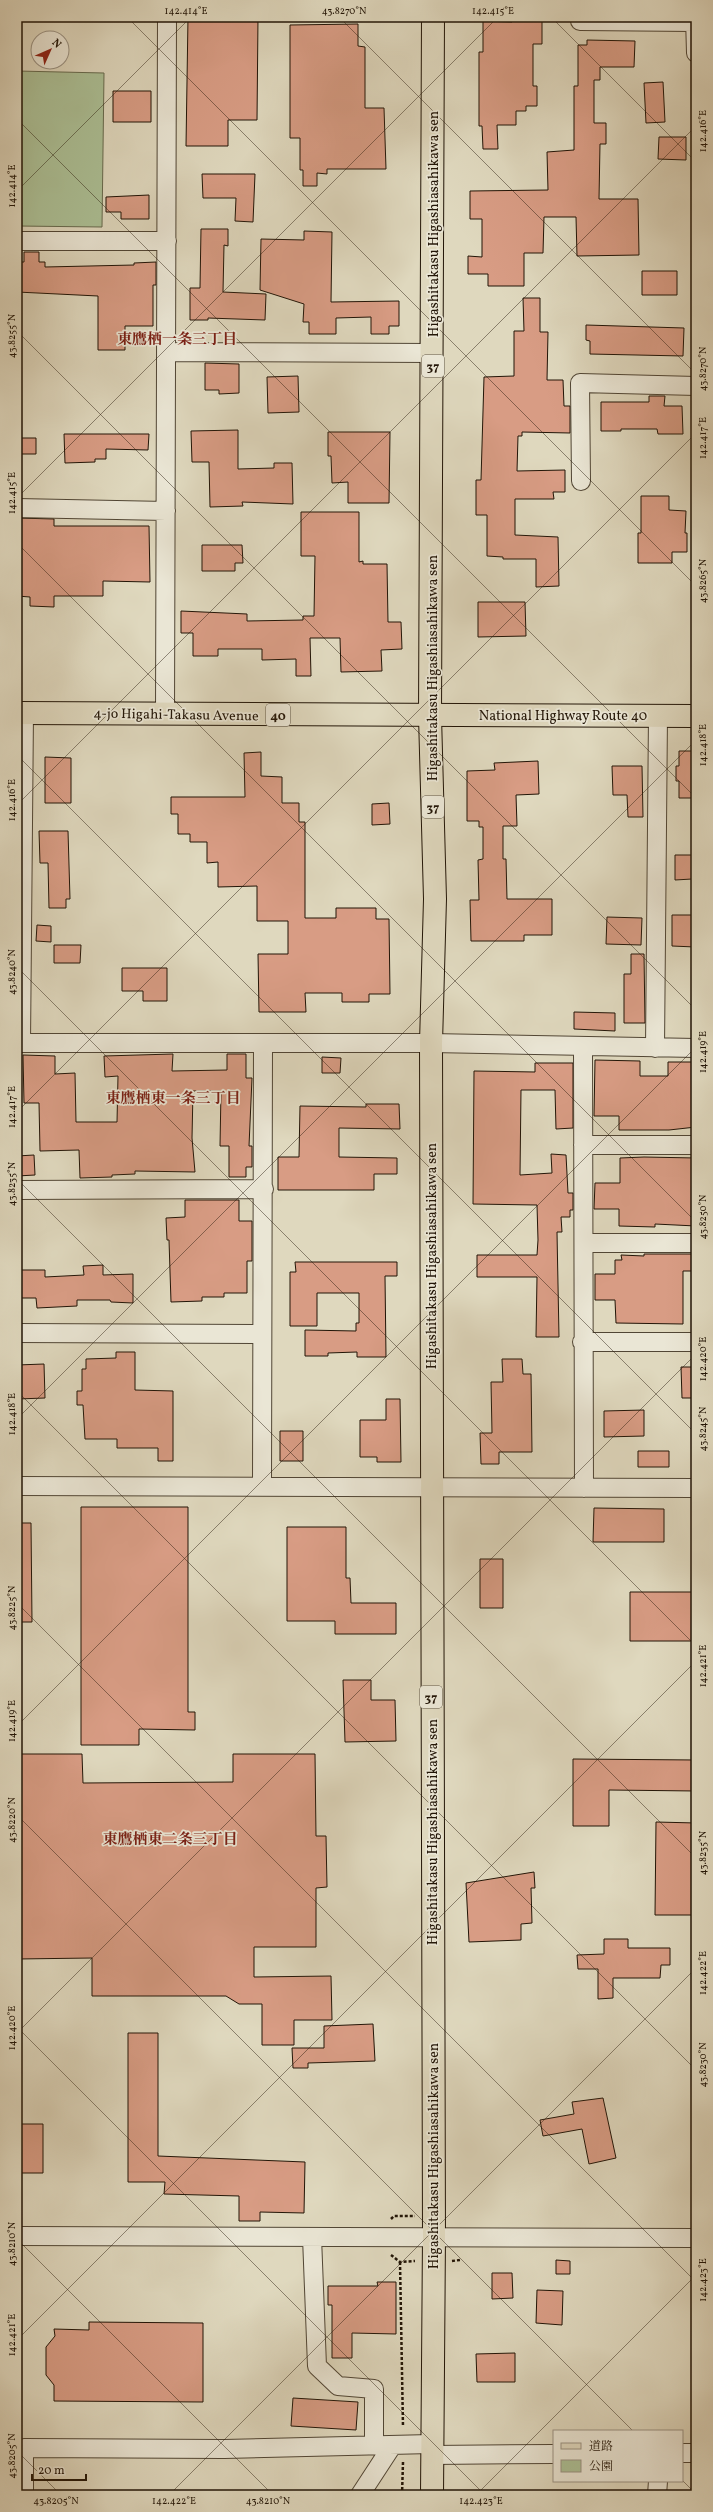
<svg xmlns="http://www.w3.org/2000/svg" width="713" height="2512" viewBox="0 0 713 2512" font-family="Vollkorn,'Noto Serif JP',serif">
<rect width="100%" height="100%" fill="#dfd8be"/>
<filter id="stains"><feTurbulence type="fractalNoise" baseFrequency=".005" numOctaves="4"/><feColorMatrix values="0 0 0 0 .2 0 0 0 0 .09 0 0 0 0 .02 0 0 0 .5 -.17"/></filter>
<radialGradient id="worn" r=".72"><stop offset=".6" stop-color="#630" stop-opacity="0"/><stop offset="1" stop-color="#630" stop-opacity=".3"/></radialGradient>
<path fill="#acc096" stroke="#676a4e" d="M17,71L104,73L102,227L17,226Z"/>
<path fill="#d89c84" stroke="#221507" d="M188,17H258L257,120H228V146H186Z
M512,18L542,19V44H533V86H537V106H526V111H516V125H497L498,149H483L482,126H479V52H483V21L512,22Z
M358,24V46L365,47V108H384L386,169H327V174L317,173V186H303V170H300V138H290V25Z
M587,40L635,41L634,67H600V80H594V123H606V144H600L599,199H638L639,255L577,256L576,217H544L543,253H524V286H488V274H468V256L482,257V219H470V191L548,190L547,152L574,150V86H578V45H587Z
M663,82L665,122L646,123L644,83Z
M113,91H151V122H113Z
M659,137H686V160L658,159Z
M202,174H255L253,222L235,221L236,198H203Z
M149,195V219H121V212H106V197Z
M201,229H228V246L224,245L223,292L266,294L265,320L208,318V320H190V288H200Z
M304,231L332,232L331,302L399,301V326H389V334H371V317L336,318V334H309V322H303L304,304L260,290L261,239L304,240Z
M24,252H39V262H45V267L134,265V263L156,262V285H153V326H125V350H98V296L17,292V262H24Z
M642,271H677V295H642Z
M523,298H540V332H548L547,380H563L564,406H570V433L522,432V436H518L517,471L565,470V492H553L554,499H515V535L558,537L559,586L536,587V559H503V557L487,556V515H476V480H481L484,377L514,376V331H524Z
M586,325L684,328L683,356L590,354V341L586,340Z
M205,363L239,364V393L219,394V390H205Z
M298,376L299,412L268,413L267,377Z
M649,396H665L664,406H682L683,434H658L657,429H621V431H601V402H649Z
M238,430V469L274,468V463H292L293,504L242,502L243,506L210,507L209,462H192L191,431Z
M328,432H390L389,503H348V482L332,483L331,456H328Z
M64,434H149L148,450L106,449V459H95V462L65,463Z
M17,438H36V454H17Z
M641,496H669V510L686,511L685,533H687V552H672V563H638V533H641Z
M301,512H359V562L363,561V564H387L388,622H401L402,649L381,650L382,671L341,672L340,638H310L311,676H296V659L262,660V649H218V656H193V633H181V611L247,614V621L303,620V616H314L315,556H301Z
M17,518L54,519V526H149L150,582L103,581V596H54V607L30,606V597L17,596Z
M202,545H242L243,563H235V571H202Z
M478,602H525L526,636L478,637Z
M679,751H696V798H679V781H676V766H679Z
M261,752V776L282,777V803H299V822H305V918H336V908H376V919H389L390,994H369V1002H342V993H305L306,1012H259L258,954H288V921H257V886L218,887V862L207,863V842H190V834H178V814H171V797H245L244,753Z
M45,757L71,758V803H45Z
M538,761L539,794L516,795L517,826H503V859H506L507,899H552V935H524V941H471L470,900H479L478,860L483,859V827H479V821H467V771L495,770L494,763Z
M612,766H642L643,817H628L627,795H613Z
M389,803L390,824L372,825V804Z
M39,831H68L70,899H66V908H49L48,863H40Z
M675,855H692V879L675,880Z
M672,915H696L695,947L672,946Z
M607,917L642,918L641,945L606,944Z
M37,925L51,926V942L36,941Z
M54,945H81L80,963H54Z
M631,954H644L645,1023H624V974H631Z
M122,968H167V1001H143V991H122Z
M574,1012L615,1013V1031L574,1029Z
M173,1054L172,1071L227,1070V1054H246V1078H252L249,1146H252V1167H246V1177H229V1146H220L221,1091H193L192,1138L195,1172L135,1171V1174L112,1175V1177L80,1178L79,1150L40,1151L39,1103H24L23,1055L55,1056V1074L75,1073L76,1122H117L118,1076L105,1077L104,1056Z
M322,1057L341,1058L340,1073H322Z
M595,1060L640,1061V1076H668V1062H696V1127L669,1130H619V1116H594Z
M535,1063H573V1128L556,1129L555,1090H521L520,1175L552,1173L551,1154L566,1155L568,1193H573V1210H570V1217H561L562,1232H557L559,1337H536L537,1277H477V1255H537L538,1240L537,1205L473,1204L474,1071L535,1072Z
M366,1104H399L400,1129L339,1128V1157L397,1158V1174H374V1190H278V1157H299L300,1106L366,1107Z
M34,1155L35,1175L17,1176V1156Z
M644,1157L696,1158V1226L655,1224V1227L619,1226V1209H594L595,1183H620V1158Z
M185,1200H239V1221H252V1261H247V1293H224V1297H202V1301L171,1302L169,1240H167L166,1218L185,1217Z
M644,1254H696V1271H683V1324L616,1323L615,1300H595V1274H615V1260H622L621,1255L644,1256Z
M295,1262H397V1276H385L386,1357H357V1352L328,1353V1356H305V1330L356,1331V1323H359V1293H317V1326H290V1272H296Z
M103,1265V1275L133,1274V1303L111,1302L110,1300H77V1306L37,1308L36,1298H18V1270H45V1277L84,1275L83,1266Z
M116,1352H135V1390L173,1391V1461H158V1448H117V1439H85L83,1405H77V1391H82V1369H86V1359L116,1358Z
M502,1359H522L523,1374H531L532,1452H499V1464H481L480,1433H492L491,1382H503Z
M44,1364L45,1398L17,1399V1365Z
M681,1367H696V1398H682Z
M386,1399H400L401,1462H377V1457H360V1420H386Z
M644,1410V1436L604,1437V1411Z
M280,1431H303V1461H280Z
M638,1451H669V1467H638Z
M81,1507H188V1712H195V1730L139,1729V1745H81Z
M594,1508L664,1509V1542H593Z
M17,1523H31L32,1622H17Z
M287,1527H346V1578H350L351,1603H396V1634H335V1621H287Z
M480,1559H503V1608H480Z
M630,1592H696V1641H630Z
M343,1680H371V1700H395L396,1741L345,1742Z
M17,1754H82L83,1783L233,1782V1754H315L316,1836H326L327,1887L316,1888V1947H254V1977L331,1976L332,2020H294V2045H262V2004H239L226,1996H92V1958L17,1959Z
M573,1759L696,1760V1791L609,1790V1826H573Z
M656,1822L696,1823L695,1915H655Z
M534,1872L535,1888H531L532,1923L521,1924V1940L469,1942L466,1883Z
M604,1939H628V1948H670V1965H661L660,1978H613V1998L598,1999V1969H578L577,1955L604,1954Z
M373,2024L375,2061L308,2063V2068H293L292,2048H324V2026Z
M128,2033H158V2156L305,2162L304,2213L260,2212V2221H239V2196L164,2194L165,2182H128Z
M603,2098L616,2158L589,2164L582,2129L543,2136L540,2120L574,2114L572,2102Z
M17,2124H43V2173H17Z
M556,2260L570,2261V2274H556Z
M492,2273H512L513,2298L492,2299Z
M377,2282H396V2334L352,2333V2358H332V2305H328V2286H378Z
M537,2290L563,2291L562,2325L536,2323Z
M89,2322L203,2323V2402L54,2401V2385L46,2375V2347L55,2336L54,2329L89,2330Z
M515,2353V2382H477L476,2354Z
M293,2398L358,2402L356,2430L291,2426Z"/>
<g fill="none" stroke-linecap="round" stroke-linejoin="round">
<g stroke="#514635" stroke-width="20">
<path id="minor" d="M695,17L696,53
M580,21L695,22
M17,241H167
M167,352L433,353
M581,481L580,383L696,386
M17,508L166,511
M165,714L167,17
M17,1043H431L696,1048
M21,1043L24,713
M583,1047L584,1488
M655,1048L658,715
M583,1145H696
M17,1190L264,1189
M584,1243H696
M17,1333L262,1334
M582,1342H696
M17,1486L696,1488
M262,1487L263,1043
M17,2236L696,2238
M312,2237L317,2366L338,2386L374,2389V2445
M682,2453H696
M431,2455L554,2454
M24,2495V2448L224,2449L431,2444
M360,2495L392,2446
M657,2495L658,2481"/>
</g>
<g stroke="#221507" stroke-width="24">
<path id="major" d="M432,2495L434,2237L431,1043L435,899L430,716L433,17"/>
</g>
<g stroke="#221507" stroke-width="24">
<path id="highway" d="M17,713L696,716"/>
</g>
<path stroke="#221507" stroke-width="2.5" stroke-dasharray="3 2" stroke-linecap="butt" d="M391,2219L394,2216H415
M391,2255L400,2262L415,2261
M452,2261L460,2260
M400,2262L403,2427
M402,2495L403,2462"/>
<use href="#minor" stroke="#eae6d5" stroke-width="18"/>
<use href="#major" stroke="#dfd8be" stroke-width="22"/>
<use href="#highway" stroke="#dfd8be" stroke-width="22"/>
</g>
<path fill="none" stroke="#221507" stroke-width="1" stroke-opacity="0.45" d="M127,17L696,586M339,17L696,374M551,17L696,162M17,119L696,798M17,191L191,17M17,331L696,1010M17,498L498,17M17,543L696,1222M17,755L696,1434M17,805L696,126M17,967L696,1646M17,1112L696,433M17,1179L696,1858M17,1391L696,2070M17,1419L696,740M17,1603L696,2282M17,1726L696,1047M17,1815L633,2431M17,2027L485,2495M17,2033L696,1354M17,2239L273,2495M17,2340L696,1661M17,2451L61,2495M682,2480L696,2494M169,2495L696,1968M476,2495L696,2275"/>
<g text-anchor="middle" stroke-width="3.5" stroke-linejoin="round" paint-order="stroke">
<g fill="#eae6d5" stroke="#5e5445" stroke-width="1">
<rect x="422" y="355" width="22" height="22" rx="3"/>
<rect x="266" y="704" width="24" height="22" rx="3"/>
<rect x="422" y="796" width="22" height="22" rx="3"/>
<rect x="420" y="1686" width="22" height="22" rx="3"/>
</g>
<g font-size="13" font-weight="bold" fill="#221507">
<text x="433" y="371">37</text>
<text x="278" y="720">40</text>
<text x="433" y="812">37</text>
<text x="431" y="1702">37</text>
</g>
<g font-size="14" fill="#221507" stroke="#eae6d5">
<text transform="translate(433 224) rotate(-90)" y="5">Higashitakasu Higashiasahikawa sen</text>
<text transform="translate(432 668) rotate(-90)" y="5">Higashitakasu Higashiasahikawa sen</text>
<text transform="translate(176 714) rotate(1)" y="5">4-jo Higahi-Takasu Avenue</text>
<text x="563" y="720">National Highway Route 40</text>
<text transform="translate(431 1256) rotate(-90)" y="5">Higashitakasu Higashiasahikawa sen</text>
<text transform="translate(432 1832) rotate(-90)" y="5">Higashitakasu Higashiasahikawa sen</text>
<text transform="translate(433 2156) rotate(-90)" y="5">Higashitakasu Higashiasahikawa sen</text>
</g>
<g font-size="15" font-weight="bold" fill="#7a1f14" stroke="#eae6d5">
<text x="177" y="344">東鷹栖一条三丁目</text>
<text x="173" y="1103">東鷹栖東一条三丁目</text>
<text x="170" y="1844">東鷹栖東二条三丁目</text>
</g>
</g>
<rect width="713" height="2512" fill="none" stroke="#dfd8be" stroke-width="44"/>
<rect x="553" y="2430" width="130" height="52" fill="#eae6d5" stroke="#9a9283"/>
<rect x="561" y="2443" width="20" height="6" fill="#dfd8be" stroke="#9a9283"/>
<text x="589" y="2450" font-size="12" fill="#221507">道路</text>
<rect x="561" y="2460" width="20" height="12" fill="#acc096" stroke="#9a9283"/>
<text x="589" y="2470" font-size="12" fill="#221507">公園</text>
<g transform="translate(50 50) rotate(45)"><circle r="19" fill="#eae6d5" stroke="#9a9283"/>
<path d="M0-3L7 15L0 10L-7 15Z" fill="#8f2418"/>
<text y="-6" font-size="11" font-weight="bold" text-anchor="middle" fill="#221507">N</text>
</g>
<path d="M32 2474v6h54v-6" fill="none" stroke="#221507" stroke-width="2"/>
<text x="38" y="2474" font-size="12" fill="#221507" stroke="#eae6d5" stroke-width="3" paint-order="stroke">20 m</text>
<rect x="22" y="22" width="669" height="2468" fill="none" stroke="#221507" stroke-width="1.5"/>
<g font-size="10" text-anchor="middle" fill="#221507">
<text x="186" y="14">142.414°E</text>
<text x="344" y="14">43.8270°N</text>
<text x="493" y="14">142.415°E</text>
<text transform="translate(702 131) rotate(-90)" y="4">142.416°E</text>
<text transform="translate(11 186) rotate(-90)" y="4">142.414°E</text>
<text transform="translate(11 336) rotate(-90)" y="4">43.8255°N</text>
<text transform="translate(702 369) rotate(-90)" y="4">43.8270°N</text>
<text transform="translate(702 438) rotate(-90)" y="4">142.417°E</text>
<text transform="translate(11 493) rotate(-90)" y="4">142.415°E</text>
<text transform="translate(702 581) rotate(-90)" y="4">43.8265°N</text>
<text transform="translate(702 745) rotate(-90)" y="4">142.418°E</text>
<text transform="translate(11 800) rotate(-90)" y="4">142.416°E</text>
<text transform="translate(11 972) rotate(-90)" y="4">43.8240°N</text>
<text transform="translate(702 1052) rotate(-90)" y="4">142.419°E</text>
<text transform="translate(11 1107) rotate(-90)" y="4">142.417°E</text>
<text transform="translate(11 1184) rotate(-90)" y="4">43.8235°N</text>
<text transform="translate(702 1217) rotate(-90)" y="4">43.8250°N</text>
<text transform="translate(702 1359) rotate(-90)" y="4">142.420°E</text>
<text transform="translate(11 1414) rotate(-90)" y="4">142.418°E</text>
<text transform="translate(702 1429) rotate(-90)" y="4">43.8245°N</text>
<text transform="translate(11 1608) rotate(-90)" y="4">43.8225°N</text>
<text transform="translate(702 1666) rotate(-90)" y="4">142.421°E</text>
<text transform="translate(11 1721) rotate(-90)" y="4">142.419°E</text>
<text transform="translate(11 1820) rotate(-90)" y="4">43.8220°N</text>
<text transform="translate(702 1853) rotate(-90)" y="4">43.8235°N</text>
<text transform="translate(702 1973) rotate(-90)" y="4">142.422°E</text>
<text transform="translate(11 2028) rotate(-90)" y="4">142.420°E</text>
<text transform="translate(702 2065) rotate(-90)" y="4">43.8230°N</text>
<text transform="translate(11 2244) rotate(-90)" y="4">43.8210°N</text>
<text transform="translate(702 2280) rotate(-90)" y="4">142.423°E</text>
<text transform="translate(11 2335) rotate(-90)" y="4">142.421°E</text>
<text transform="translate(11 2456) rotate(-90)" y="4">43.8205°N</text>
<text x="56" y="2504">43.8205°N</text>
<text x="174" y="2504">142.422°E</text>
<text x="268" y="2504">43.8210°N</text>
<text x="481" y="2504">142.423°E</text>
</g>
<rect width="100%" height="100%" filter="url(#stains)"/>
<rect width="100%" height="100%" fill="url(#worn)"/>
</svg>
